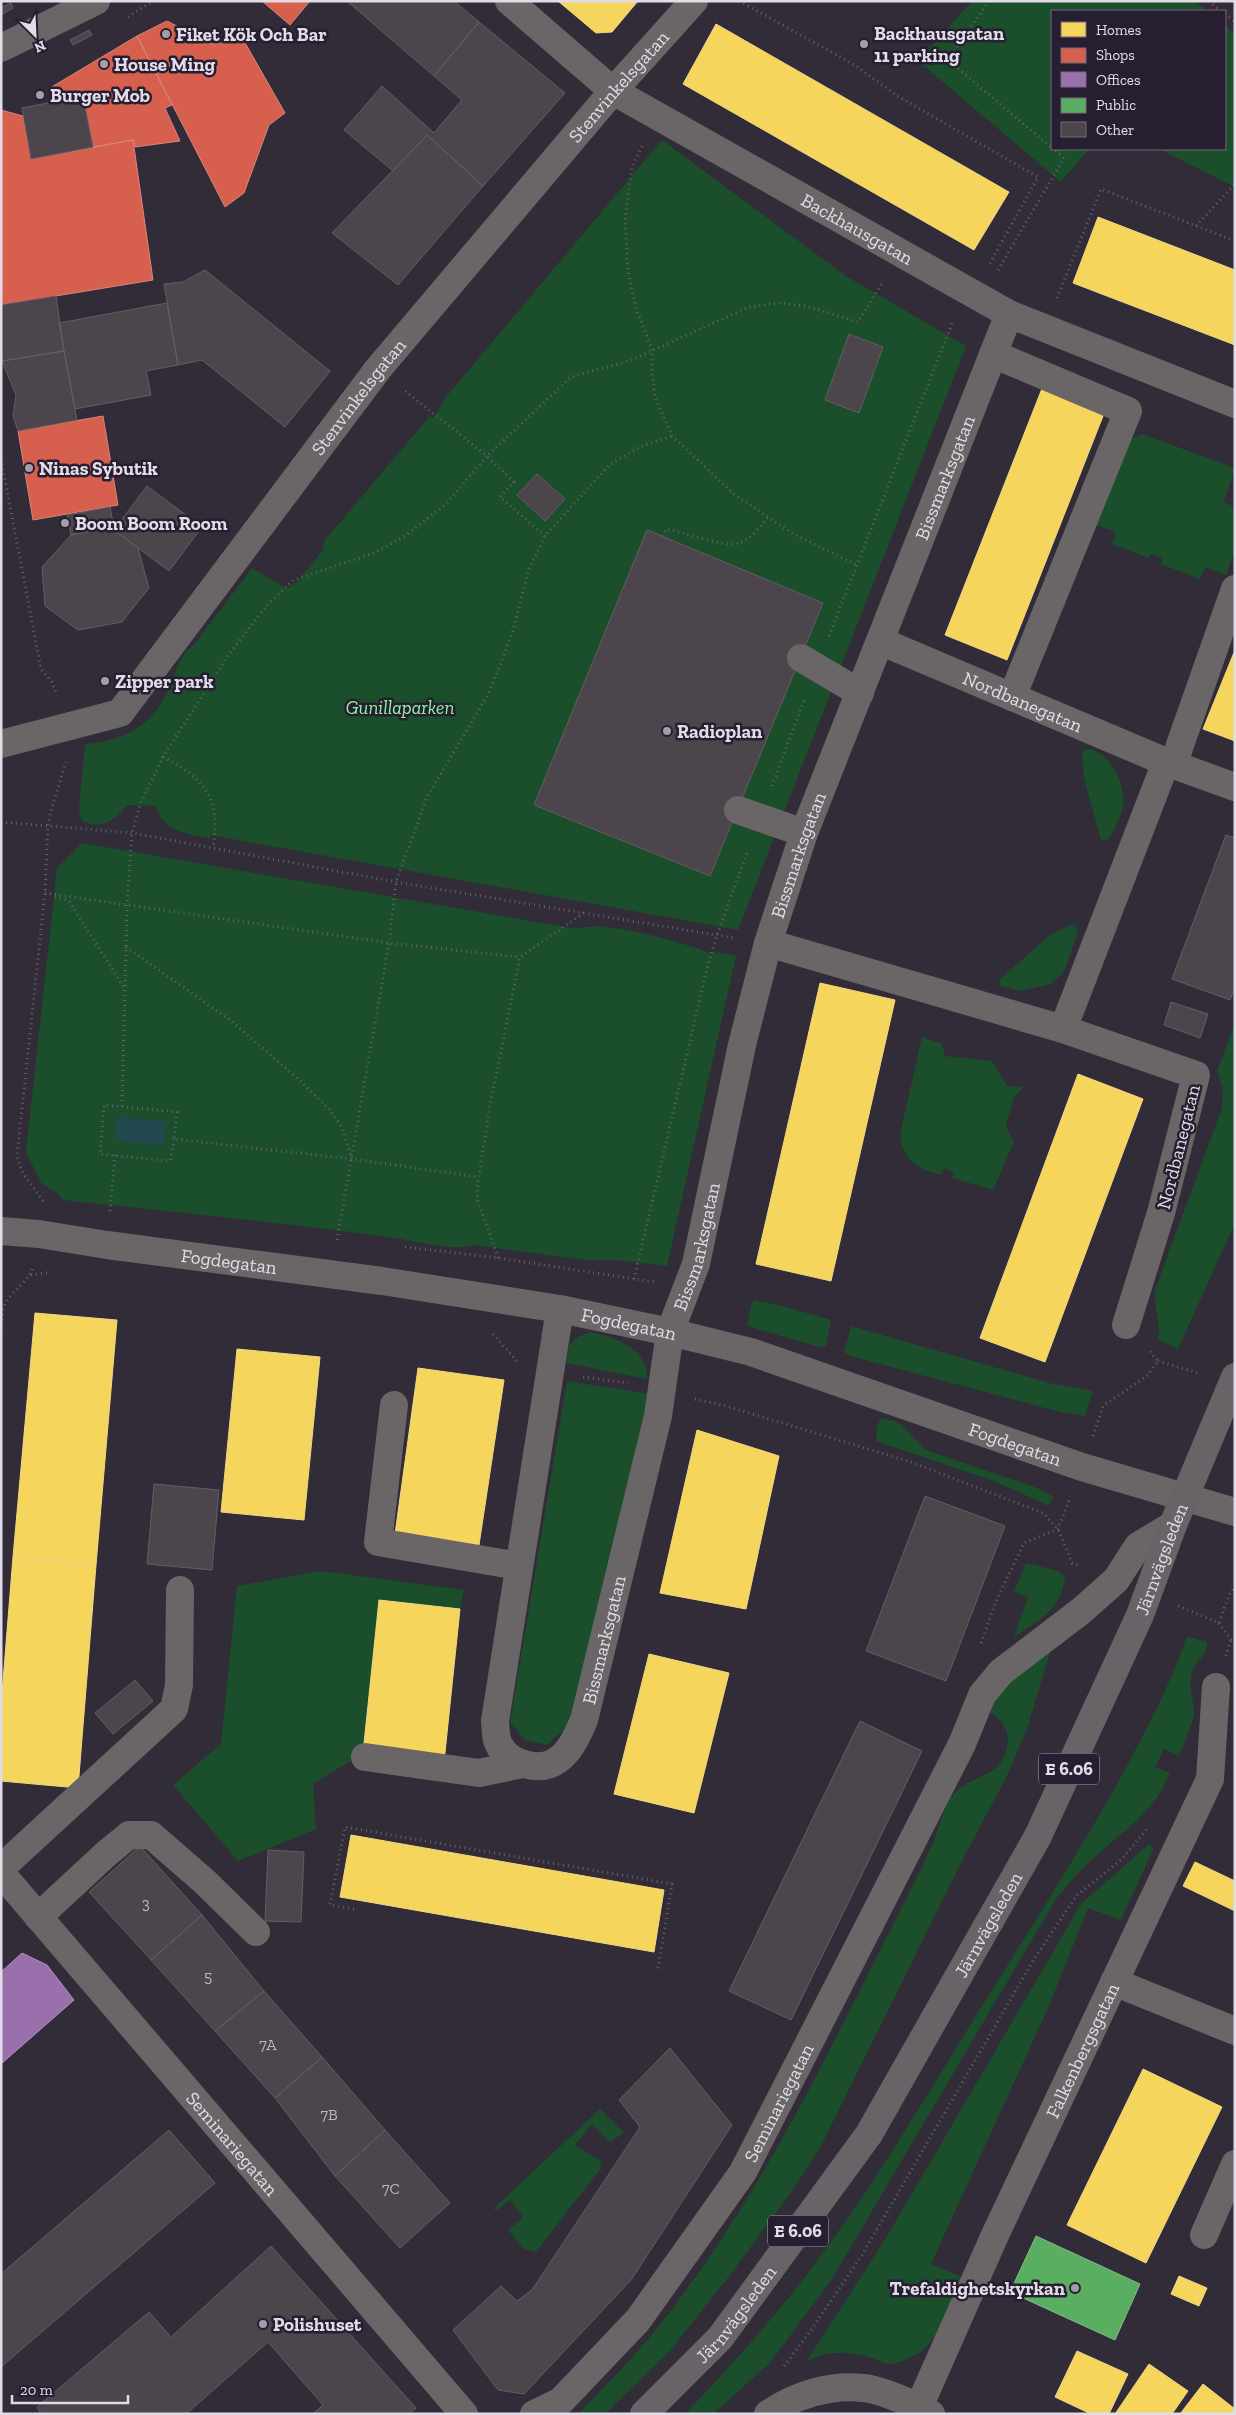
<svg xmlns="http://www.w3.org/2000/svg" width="1236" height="2415" viewBox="0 0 1236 2415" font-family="'Zilla Slab',serif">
<rect width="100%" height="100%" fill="#312c37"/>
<path fill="#1b4e2a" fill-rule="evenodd" d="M972,1H1195L1207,11H1052V149H1089L1061,182L918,61Z
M1225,26L1235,34V187L1159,149H1225Z
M662,140L846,276L966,346L738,930L210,835V838C188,835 162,831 156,806L127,805C116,820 100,831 81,820L79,809L85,744C128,741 157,722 172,681C178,667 180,654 193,646L252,568L287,589L295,584L324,549L322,546L325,540L430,416L433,418L446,397ZM647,531L823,603L710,876L534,805Z
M1142,434L1235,468L1224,502L1235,507V550L1226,575L1205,567L1200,579L1161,564L1163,558L1151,554L1149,558L1112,544L1116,532L1095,525L1126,440Z
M1086,749C1110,749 1126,786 1123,806C1121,817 1114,830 1109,839L1101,840L1084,778L1082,753Z
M82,843L577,929C599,919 678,941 702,950C714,955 725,951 736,956L667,1266L614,1260H585L474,1245C460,1252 413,1241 396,1238C286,1223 174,1212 63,1200L56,1192L41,1183L26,1152L57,868Z
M1073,924L1077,928V935L1064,972L1051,984L1021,991L1000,986L999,980L1051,934Z
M1235,1023V1223L1178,1349L1158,1340C1162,1322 1153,1308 1155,1290L1222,1108L1223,1089L1217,1071Z
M922,1037L942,1044L945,1056L992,1061L1007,1086L1024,1087L1014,1097L1006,1126L1014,1142L993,1190L952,1178L954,1172L943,1169L941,1175C917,1169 902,1160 900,1134Z
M755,1300L783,1306L831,1320L826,1346L819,1347L750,1327L747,1325L752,1302Z
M851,1326L1049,1383L1093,1391L1085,1416L1060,1412L850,1356L844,1352Z
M590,1332C615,1337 648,1348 647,1379L566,1363L569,1345L580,1336Z
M567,1381L650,1394L571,1723L547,1745L525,1740L510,1722Z
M881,1418L898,1422L926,1450L1037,1488L1054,1497L1048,1505L991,1480L876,1441L877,1426Z
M1026,1563L1059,1571L1065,1577C1061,1611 1039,1620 1014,1637L1028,1597L1014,1592Z
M321,1571L464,1590L460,1609L379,1601L363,1753L313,1784L316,1829L238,1861L173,1785L221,1744L237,1586Z
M1187,1636L1206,1642C1210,1655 1194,1661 1192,1672C1188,1686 1193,1697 1194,1711C1194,1722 1183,1745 1179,1756L1164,1749L1155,1767L1170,1773C1153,1813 1126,1829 1096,1856C1081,1869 1068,1884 1056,1899L832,2279L770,2363L713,2414H685C733,2363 781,2311 822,2254C883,2172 934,2082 989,1995C1035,1921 1082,1848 1124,1771C1148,1727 1171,1683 1187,1636Z
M1051,1649L1027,1729L1007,1776L965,1855L820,2148L794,2188L734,2270L671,2350L605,2414H578C607,2384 636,2355 662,2322C750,2210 815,2081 878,1954C897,1917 916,1880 933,1843C939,1829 942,1812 950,1799C966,1773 1000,1782 1007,1747C1011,1730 1000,1716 985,1711L1004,1680Z
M1149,1844L1154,1848L1121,1920L1088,1908L1049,2006L931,2264L965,2278C961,2295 936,2339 923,2350C916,2356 900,2363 891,2364C885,2364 875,2359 869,2357C848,2351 825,2350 806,2362L886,2238L1081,1904Z
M600,2109L624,2132L610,2143L592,2124L575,2145L601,2161L600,2169L536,2252L524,2249L508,2230L523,2217L510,2200L496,2211L494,2208Z"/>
<path fill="#21474f" d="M117,1116L166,1122L163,1146L114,1140Z"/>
<path fill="#f6d55c" stroke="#f0d786" d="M558,1H638L612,32L596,33Z
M716,24L1009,192L974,250L683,84Z
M1098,217L1235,270V345L1073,283Z
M1043,386L1105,411L1007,660L945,635Z
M1235,650V741L1203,729Z
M820,983L895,1000L831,1281L756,1264Z
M1078,1074L1143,1099L1045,1362L980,1338Z
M35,1313L117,1320L96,1565L13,1557Z
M237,1349L320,1357L304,1520L221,1512Z
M418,1368L504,1380L479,1545L395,1534Z
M697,1430L779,1456L746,1609L660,1593Z
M13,1557L96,1565L78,1788L1,1781V1706Z
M379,1600L460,1609L444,1762L363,1753Z
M649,1654L729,1673L694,1813L614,1794Z
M351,1835L664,1890L654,1952L340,1897Z
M1195,1862L1235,1881V1911L1183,1886Z
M1143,2069L1222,2107L1146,2263L1067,2225Z
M1179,2276L1207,2288L1199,2306L1171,2294Z
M1077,2351L1128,2374L1109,2414H1091L1055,2397Z
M1149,2364L1188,2391L1172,2414H1115Z
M1203,2384L1235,2409V2414H1180Z"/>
<path fill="#d6604d" stroke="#da857c" d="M262,1H310L290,25Z
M167,21L212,44L244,41L285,113L269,125L244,193L225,207L137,36Z
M137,36L172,105L165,108L180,141L135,147L133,140L93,147L83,96L58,101L50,88Z
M1,110L23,116L31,159L133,140L153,280L1,305Z
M103,416L118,505L33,520L18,431Z"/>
<path fill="#9970ab" stroke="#af90be" d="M22,1953L47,1965L74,2000L1,2064V1972Z"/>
<path fill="#5aae61" stroke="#83bc8a" d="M1036,2236L1140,2284L1115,2340L1010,2292Z"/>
<path fill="#4c454c" stroke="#645d65" d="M347,1H454L479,22L434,76Z
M11,3L13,8L1,15V8Z
M479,22L565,93L483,186L427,135L393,171L344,130L382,86L434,133L462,100L434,76Z
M89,30L92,35L73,45L70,40Z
M83,96L93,147L31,159L22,108Z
M427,135L483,186L398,285L332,233Z
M205,270L330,371L285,427L202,360L178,365L164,284L183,282Z
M56,296L64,351L2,361L1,305Z
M167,303L178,365L146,371L151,395L75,409L59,323Z
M849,334L883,347L859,413L825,400Z
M64,351L77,420L18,431L13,416L16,395L2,361Z
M537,474L565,499L545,521L517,495Z
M147,486L202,527L169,571L114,530Z
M110,507L114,527L71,535L67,515Z
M114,527V530L138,548L149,588L122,622L78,630L45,606L42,567L71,535Z
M647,530L823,603L710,876L534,805Z
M1226,835L1235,838V987L1230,1000L1172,979Z
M1171,1002L1208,1014L1200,1038L1164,1025Z
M154,1484L219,1490L212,1570L147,1564Z
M925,1496L1005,1526L946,1681L866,1651Z
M135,1680L153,1701L113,1734L95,1713Z
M860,1721L922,1751L791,2020L729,1991Z
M140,1846L202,1915L151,1960L89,1892Z
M268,1850L304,1852L301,1922L265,1921Z
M202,1915L264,1991L215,2031L151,1960Z
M264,1991L322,2057L275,2098L215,2031Z
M670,2048L732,2125L631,2280L524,2394L498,2390L453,2330L501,2286L517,2301L532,2290L640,2127L619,2100Z
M322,2057L385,2130L335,2176L275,2098Z
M169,2130L215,2183L1,2367V2274Z
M385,2130L450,2203L400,2248L335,2176Z
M271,2246L416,2408L409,2414H313L323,2405L268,2342L186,2414H41L37,2407L149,2312L171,2337Z"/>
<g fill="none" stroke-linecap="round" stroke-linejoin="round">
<path stroke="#666267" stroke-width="3" stroke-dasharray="1 4" stroke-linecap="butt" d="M739,1L853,64L899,97L1038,177L989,265
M989,1L948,60L1052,148
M1209,1L1221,11
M1225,14L1235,22
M128,17L153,1
M642,146L632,167L625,218L628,272L636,308L652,349V372L655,397L672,436L734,494L790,532L856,565
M1196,226L1235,184
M998,270L1064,158L1053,149
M1057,298L1101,189L1235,241
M1,459L41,669L52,682L57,695
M545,536L500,497L514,482L487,456L571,377L629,361L749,307L779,303L806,306L858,322L883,282
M662,536L667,529C683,532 725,548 739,543C751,540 760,526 768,517
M829,636L953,321
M163,757C205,778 221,799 213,847
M772,786L804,700
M1,822L132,833L396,882L734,938
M45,893L389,943L520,957
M55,897L69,901L125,989
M126,947L230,1020L296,1077L329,1109L342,1127L352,1159
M122,1106L127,906L132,833L141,802L163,757L227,657L267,605L294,580L374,553L405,536L446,504L487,456L405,391
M174,1139L170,1161L100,1154L104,1105L177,1112L174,1139L352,1159L479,1177
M43,1201L21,1170L17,1155L45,893L48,826L51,810L66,762
M110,1211L115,1155
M337,1240L389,943L396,882L427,797L489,693L512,634L529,569L545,536L610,464L640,447L672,436
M405,1247L498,1258L654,1282
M498,1258L478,1201L477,1189L490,1106L520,957L585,912
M31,1275L51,1272
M634,1279L708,965L717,935L748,850
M1,1330C2,1321 2,1309 6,1302C14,1289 30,1281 33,1266
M493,1334L517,1361
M1158,1361L1201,1374
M583,1377L628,1383
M695,1399L726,1406L908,1461L1043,1513L1058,1529L1072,1563L1080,1566
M1093,1436L1103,1406L1148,1375L1158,1361L1148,1349
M1178,1606L1219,1623L1229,1595L1235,1586
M1219,1623L1231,1640L1235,1642
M981,1643L997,1599L1024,1543L1058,1529L1070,1498
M1226,1656L1231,1640
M354,1909L330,1905L345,1827L672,1884L658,1969
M784,2366L811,2330L862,2255L1034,1959L1077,1895L1121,1860L1147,1829"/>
<g stroke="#6a6667" stroke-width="28">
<path id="s1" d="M509,1L613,91L1009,314L1235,404"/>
<path d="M1,48L96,1"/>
<path d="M993,354L1128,411L1012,697"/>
<path id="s2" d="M880,641L1166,762L1235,787"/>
<path d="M801,658L860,693"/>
<path id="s3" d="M1,744L120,713L378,369L613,91L694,1"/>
<path d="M1173,765L1235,589"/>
<path d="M738,810L804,833"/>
<path d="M768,943L1063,1029L1196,1075L1161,1213L1126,1325"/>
<path d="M1063,1029L1166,762"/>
<path id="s4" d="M1,1231L39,1234L107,1245L382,1281L560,1309L670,1332L751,1352L1082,1467L1235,1512"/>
<path id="s5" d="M560,1309L495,1721C496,1731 495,1740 501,1748C510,1763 537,1771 553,1763C569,1755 577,1736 584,1720L658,1416L670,1332L696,1264L742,1045L768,943L804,833L1009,314"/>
<path d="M394,1405L378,1542L519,1566"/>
<path d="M365,1757L479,1773L523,1764"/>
<path d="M1,1868L174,1709L179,1685L180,1590"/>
<path id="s6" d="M1,1873L464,2414"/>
<path d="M38,1917L106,1854L129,1835H151L205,1882L256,1932"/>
<path d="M1114,1982L1235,2031"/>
<path d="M1204,2235L1235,2164"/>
<path id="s7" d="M919,2407L995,2235L1210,1779L1216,1687"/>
<path id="s8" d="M534,2414L561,2401L638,2320L743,2172L962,1744L982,1695L1001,1672L1081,1611L1116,1580L1138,1546L1173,1525"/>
<path d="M768,2414C795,2395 831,2384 863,2388C880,2389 916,2405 931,2414"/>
</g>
<path stroke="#696368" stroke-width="28" id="s9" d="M644,2414L720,2338L869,2134L1038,1836L1140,1615L1173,1525L1235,1377"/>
</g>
<g fill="#a49eab" stroke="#281e31" stroke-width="2">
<circle cx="166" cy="34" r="5"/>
<circle cx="864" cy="44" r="5"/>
<circle cx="104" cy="64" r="5"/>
<circle cx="40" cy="95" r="5"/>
<circle cx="29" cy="468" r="5"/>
<circle cx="65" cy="523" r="5"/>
<circle cx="105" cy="681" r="5"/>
<circle cx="667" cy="731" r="5"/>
<circle cx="1075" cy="2288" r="5"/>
<circle cx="263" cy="2324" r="5"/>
</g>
<g text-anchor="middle" stroke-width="5" stroke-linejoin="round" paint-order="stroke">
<g font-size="16" fill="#bcb6c2">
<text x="146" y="1909">3</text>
<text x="208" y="1982">5</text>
<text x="268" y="2050">7A</text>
<text x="329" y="2120">7B</text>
<text x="391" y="2194">7C</text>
</g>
<g fill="#281e31" stroke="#aaa3b2" stroke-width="1">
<rect x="1039" y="1753.5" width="60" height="31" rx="4"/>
<rect x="768" y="2215.5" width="60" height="31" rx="4"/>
</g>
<g font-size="18" font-weight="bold" fill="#e2dce9">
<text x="1069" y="1775">E 6.06</text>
<text x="798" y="2237">E 6.06</text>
</g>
<g font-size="19" font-weight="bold" fill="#e2dce9" stroke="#281e31" text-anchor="start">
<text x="874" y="40">Backhausgatan<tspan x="874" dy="22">11 parking</tspan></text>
<text x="176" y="41">Fiket Kök Och Bar</text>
<text x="114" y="71">House Ming</text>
<text x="50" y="102">Burger Mob</text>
<text x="39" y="475">Ninas Sybutik</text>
<text x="75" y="530">Boom Boom Room</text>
<text x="115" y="688">Zipper park</text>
<text x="677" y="738">Radioplan</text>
<text x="1065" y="2295" text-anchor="end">Trefaldighetskyrkan</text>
<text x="273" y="2331">Polishuset</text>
</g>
<g font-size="19" fill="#e2dce9" stroke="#281e31">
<text dy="7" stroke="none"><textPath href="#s3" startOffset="924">Stenvinkelsgatan</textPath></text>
<text dy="7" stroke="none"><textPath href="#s1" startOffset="418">Backhausgatan</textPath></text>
<text dy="7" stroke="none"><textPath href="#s3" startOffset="519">Stenvinkelsgatan</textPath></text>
<text dy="7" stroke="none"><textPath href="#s5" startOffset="1855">Bissmarksgatan</textPath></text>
<text dy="7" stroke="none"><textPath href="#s2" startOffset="155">Nordbanegatan</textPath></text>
<text dy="7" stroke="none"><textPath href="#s5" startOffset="1450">Bissmarksgatan</textPath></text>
<text transform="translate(1178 1147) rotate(-76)" y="7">Nordbanegatan</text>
<text dy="7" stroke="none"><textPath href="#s5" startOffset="1045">Bissmarksgatan</textPath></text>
<text dy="7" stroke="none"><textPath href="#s4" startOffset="230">Fogdegatan</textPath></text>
<text dy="7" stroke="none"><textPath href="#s4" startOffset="635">Fogdegatan</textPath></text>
<text dy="7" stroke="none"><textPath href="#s4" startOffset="1040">Fogdegatan</textPath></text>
<text dy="7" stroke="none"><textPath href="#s9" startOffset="1006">Järnvägsleden</textPath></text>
<text dy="7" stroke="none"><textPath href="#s5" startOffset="640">Bissmarksgatan</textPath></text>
<text dy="7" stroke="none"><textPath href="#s9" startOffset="601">Järnvägsleden</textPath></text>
<text dy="7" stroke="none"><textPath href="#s7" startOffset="392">Falkenbergsgatan</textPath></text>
<text dy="7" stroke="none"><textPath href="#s8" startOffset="401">Seminariegatan</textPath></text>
<text dy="7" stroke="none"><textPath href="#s6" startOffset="356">Seminariegatan</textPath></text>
<text dy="7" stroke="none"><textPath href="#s9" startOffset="136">Järnvägsleden</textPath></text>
</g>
<g font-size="19" font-style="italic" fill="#8cf7a2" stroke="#281e31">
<text x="400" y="714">Gunillaparken</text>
</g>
</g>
<rect width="1236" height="2415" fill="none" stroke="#e2dce9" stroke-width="5"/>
<rect x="1051" y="10" width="175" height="140" fill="#281e31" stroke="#726a7b"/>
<rect x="1061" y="22" width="25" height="15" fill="#f6d55c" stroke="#726a7b"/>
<text x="1096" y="35" font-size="15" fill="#e2dce9">Homes</text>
<rect x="1061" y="48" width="25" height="15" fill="#d6604d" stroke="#726a7b"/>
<text x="1096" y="60" font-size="15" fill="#e2dce9">Shops</text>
<rect x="1061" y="72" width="25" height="15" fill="#9970ab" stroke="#726a7b"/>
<text x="1096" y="85" font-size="15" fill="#e2dce9">Offices</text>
<rect x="1061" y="98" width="25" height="15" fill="#5aae61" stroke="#726a7b"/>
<text x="1096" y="110" font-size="15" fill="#e2dce9">Public</text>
<rect x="1061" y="122" width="25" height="15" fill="#4c454c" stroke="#726a7b"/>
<text x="1096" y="135" font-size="15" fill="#e2dce9">Other</text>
<g transform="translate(35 35) rotate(156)" stroke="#281e31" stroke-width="4" paint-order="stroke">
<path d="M0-4L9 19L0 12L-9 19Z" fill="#e2dce9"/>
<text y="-8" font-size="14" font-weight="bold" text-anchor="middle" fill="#e2dce9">N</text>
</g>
<path d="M12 2395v8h116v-8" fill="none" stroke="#e2dce9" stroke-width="2.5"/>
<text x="20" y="2395" font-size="15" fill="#e2dce9" stroke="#281e31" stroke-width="4" paint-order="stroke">20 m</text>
</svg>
